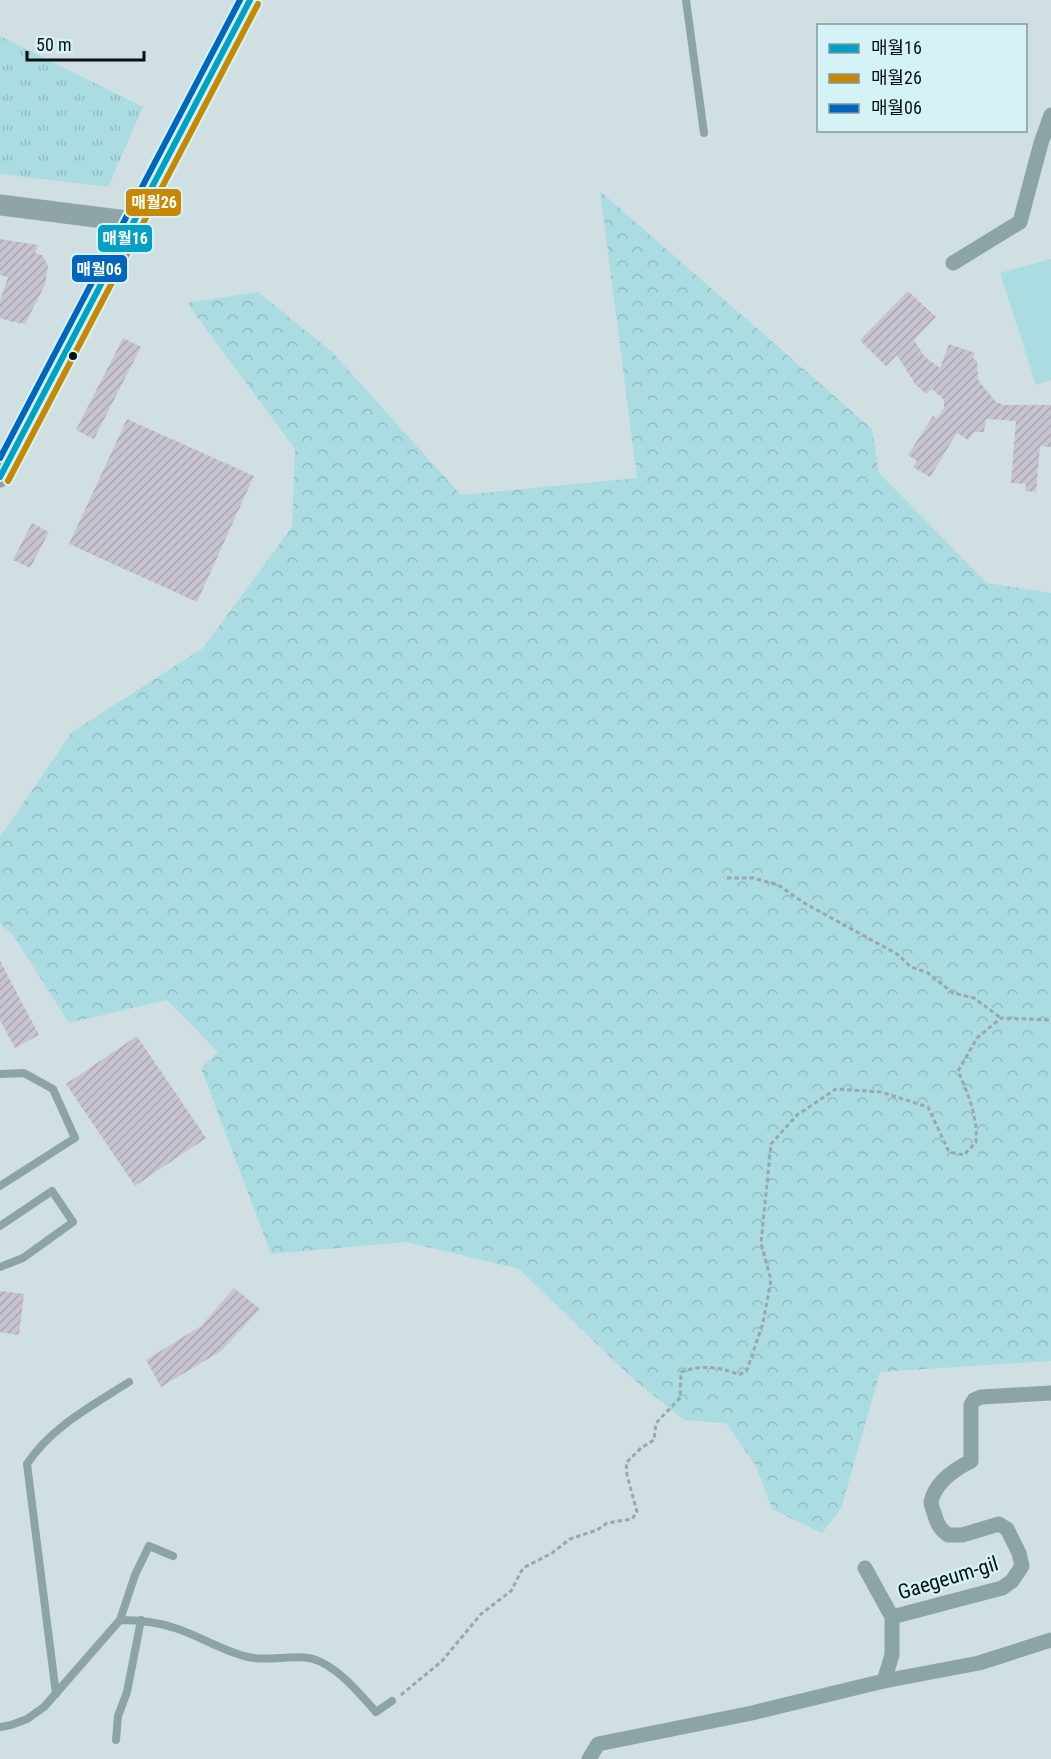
<svg xmlns="http://www.w3.org/2000/svg" width="1051" height="1759" viewBox="0 0 1051 1759" font-family="'Roboto Condensed','Noto Sans KR',sans-serif">
<defs>
<pattern id="grass-tufts" width="24" height="20" patternUnits="userSpaceOnUse" patternTransform="scale(1.5)"><rect width="24" height="20" fill="#abdce2"/><path d="M3 7l-1-3M5 7V3M7 7l1-3M15 17l-1-3M17 17v-4M19 17l1-3" fill="none" stroke="#92bcc1"/></pattern>
<pattern id="forest-crowns" width="20" height="18" patternUnits="userSpaceOnUse" patternTransform="scale(1.5)"><rect width="20" height="18" fill="#abdce2"/><path d="M2 6a3 3 0 1 1 6 0M12 15a3 3 0 1 1 6 0" fill="none" stroke="#92bcc1"/></pattern>
<pattern id="building-hatch" width="6" height="6" patternUnits="userSpaceOnUse" patternTransform="scale(1.5)"><rect width="6" height="6" fill="#c8c3d0"/><path d="M-1 1l2-2M0 6l6-6M5 7l2-2" fill="none" stroke="#aaa6b2"/></pattern>
</defs>
<rect width="100%" height="100%" fill="#d0e0e2"/>
<path fill="url(#grass-tufts)" d="M0,36L143,107L108,187L0,174Z"/>
<path fill="url(#forest-crowns)" d="M600,191L872,429L879,473L987,583L1051,593V1361L880,1372L841,1509L822,1533L772,1509L756,1466L726,1423L684,1420L631,1377L519,1269L406,1242L271,1254L201,1068L218,1052L167,1000L69,1023L13,935L0,923V837L72,732L203,648L292,527L295,449L187,303L258,292L332,352L461,495L637,478Z"/>
<path fill="#abdce2" d="M1051,259V380L1036,385L1000,273Z"/>
<path fill="url(#building-hatch)" d="M0,239L38,245L35,253L42,255L48,266L45,285L25,324L13,322L0,318V301L8,277L0,275Z
M908,291L936,317L914,340L924,356L940,368L949,344L975,353L973,358L977,361L978,380L996,402L1004,405H1051V447L1040,446L1036,492L1025,491L1026,484L1011,483L1016,421L986,419L984,432H974L968,440L957,433L930,477L913,467L917,461L908,455L933,416L937,418L944,408V400L932,389L926,394L915,384L897,355L886,366L860,340Z
M123,338L141,347L94,439L76,430Z
M127,419L254,476L197,602L69,544Z
M32,523L49,532L30,568L13,560Z
M0,961L39,1035L15,1048L0,1020Z
M137,1036L206,1138L135,1186L66,1084Z
M234,1288L260,1309L221,1351L161,1387L146,1360L201,1326Z
M0,1291L24,1294L19,1335L0,1332Z"/>
<g fill="none" stroke-linecap="round" stroke-linejoin="round">
<path stroke="#98a9ab" stroke-width="3" stroke-dasharray="4.5 3" stroke-linecap="butt" d="M727,878H753L778,885L806,904L897,954L911,967L928,973L953,993L974,998L1001,1018
M401,1695L442,1661L481,1614L511,1591L523,1568L552,1553L570,1539L597,1530L607,1523L632,1519L637,1512L627,1475L626,1463L641,1448L654,1440L656,1423L680,1398L681,1372C701,1365 719,1366 739,1375L747,1370L763,1323L771,1280L761,1243L771,1144L797,1115L836,1089L881,1092L928,1107L949,1152L964,1155L976,1142C978,1117 968,1094 958,1071L977,1038L1001,1018L1051,1020"/>
<path stroke="#8da4a6" stroke-width="8" d="M686,0L704,133
M0,1074L24,1073L53,1089L75,1138L0,1186
M0,1226L52,1191L73,1222L23,1258L0,1267
M120,1620L135,1575L149,1546L173,1556
M56,1694L27,1464C51,1427 93,1405 129,1382
M0,1727L11,1725L27,1719L44,1707L120,1620C139,1620 157,1622 175,1628C200,1636 222,1651 248,1657C272,1663 298,1651 321,1662C343,1673 360,1694 376,1712L392,1701
M116,1740L118,1716L127,1692L141,1620"/>
<path stroke="#8da4a6" stroke-width="15" d="M953,263L1020,222L1041,143L1051,115
M865,1568L892,1617
M884,1681L892,1655V1617L1002,1588L1012,1581L1022,1566L1019,1553L1007,1529L999,1524L962,1535H948C940,1529 938,1525 935,1516C934,1511 931,1507 931,1502C935,1483 955,1469 971,1461V1405L974,1400L981,1397L1051,1393
M589,1759L598,1744L752,1713L884,1681L979,1663L1051,1640"/>
<path stroke="#8fa4a6" stroke-width="21" d="M0,205L135,222
M0,477L250,0"/>
<g stroke="#d5f3f7" stroke-width="10">
<path id="bus-1" d="M0,477L250,0"/>
</g>
<g stroke="#d5f3f7" stroke-width="10">
<path id="bus-2" d="M8,481L258,4"/>
</g>
<g stroke="#d5f3f7" stroke-width="10">
<path id="bus-3" d="M0,458L240,0"/>
</g>
<use href="#bus-1" stroke="#00a1c5" stroke-width="6"/>
<use href="#bus-2" stroke="#c78804" stroke-width="6"/>
<use href="#bus-3" stroke="#0065bd" stroke-width="6"/>
</g>
<circle fill="#081213" stroke="#d5f3f7" stroke-width="2" cx="73" cy="356" r="5"/>
<g text-anchor="middle" stroke-width="4.5" stroke-linejoin="round" paint-order="stroke">
<g font-size="21" fill="#081213" stroke="#d5f3f7">
<text transform="translate(948 1578) rotate(-17)" y="7">Gaegeum-gil</text>
</g>
</g>
<g stroke="#d5f3f7" stroke-width="2">
<rect x="125" y="188" width="57" height="29" rx="6" fill="#c78804"/>
<rect x="97" y="224" width="56" height="29" rx="6" fill="#00a1c5"/>
<rect x="71" y="254" width="57" height="29" rx="6" fill="#0065bd"/>
</g>
<g font-size="16" text-anchor="middle" font-weight="bold" fill="#fff">
<text x="154" y="208">매월26</text>
<text x="125" y="244">매월16</text>
<text x="99" y="275">매월06</text>
</g>
<rect x="817" y="24" width="210" height="108" fill="#d5f3f7" stroke="#83999c" stroke-width="1.5"/>
<rect x="829" y="44" width="30" height="9" fill="#00a1c5" stroke="#83999c" stroke-width="1.5"/>
<text x="871" y="54" font-size="18" fill="#081213">매월16</text>
<rect x="829" y="74" width="30" height="9" fill="#c78804" stroke="#83999c" stroke-width="1.5"/>
<text x="871" y="84" font-size="18" fill="#081213">매월26</text>
<rect x="829" y="104" width="30" height="9" fill="#0065bd" stroke="#83999c" stroke-width="1.5"/>
<text x="871" y="114" font-size="18" fill="#081213">매월06</text>
<path d="M27 51v9h117v-9" fill="none" stroke="#081213" stroke-width="3"/>
<text x="36" y="51" font-size="18" fill="#081213" stroke="#d5f3f7" stroke-width="4.5" paint-order="stroke">50 m</text>
</svg>
